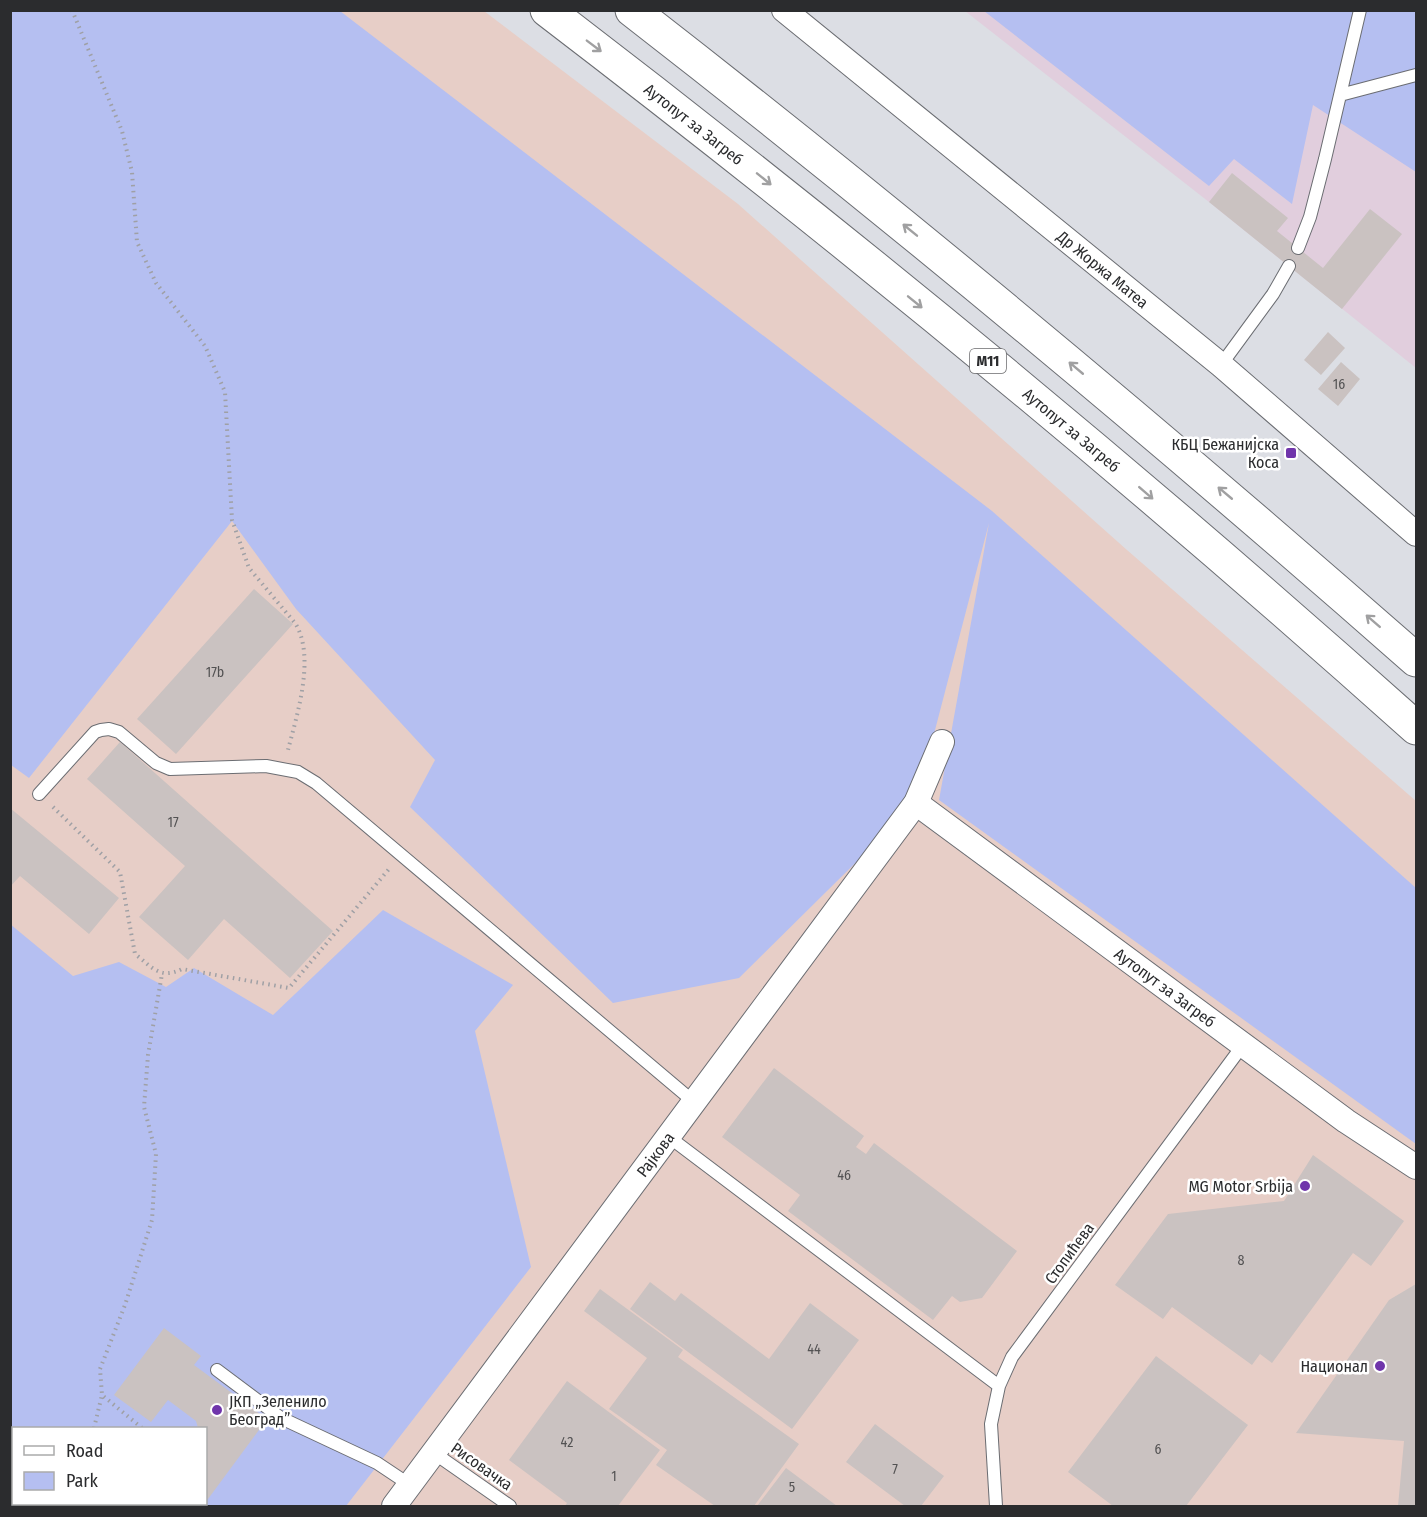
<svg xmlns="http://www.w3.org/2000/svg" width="1427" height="1517" viewBox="0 0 1427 1517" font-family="'Fira Sans Condensed',sans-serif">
<rect width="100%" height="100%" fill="#dcdee4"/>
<path fill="#e7cec7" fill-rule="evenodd" d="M10,11H484L738,204L1127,550L1416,801V1506H11ZM14,1428H206V1504H14Z"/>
<path fill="#e1cedd" d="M965,11H1416V368L1209,202Z"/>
<path fill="#b5bff1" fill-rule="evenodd" d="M11,11H340L992,511L1416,888V1144L939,800L989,523L916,803L739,978L613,1003L410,807L435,760L296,609L232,521L29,778L11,765Z
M984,11H1416V172L1313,105L1292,204L1234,159L1209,186Z
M383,910L513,985L475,1031L531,1267L346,1506H11L10,924L73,976L119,962L166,987L194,968L273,1015ZM14,1428H206V1504H14Z"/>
<path fill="#cac2c1" d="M1232,173L1288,218L1277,231L1323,268L1370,209L1402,234L1342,309L1209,202Z
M1328,332L1345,348L1321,375L1304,360Z
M1341,362L1360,379L1338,406L1318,389Z
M254,589L293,624L176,754L137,719Z
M120,742L333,931L290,978L224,919L188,960L139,917L185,866L87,779Z
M10,808L119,898L89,934L20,876L10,887Z
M774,1068L864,1136L856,1147L866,1154L874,1143L1017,1251L982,1298L960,1302L952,1296L933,1320L788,1211L800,1195L722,1137Z
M1313,1155L1404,1221L1371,1266L1353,1253L1272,1363L1260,1354L1252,1365L1172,1307L1163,1319L1115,1285L1168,1214L1284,1201Z
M650,1282L675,1301L681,1293L769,1359L810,1303L859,1340L792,1429L630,1309Z
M1416,1284V1506H1398L1404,1441L1296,1433L1389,1300Z
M600,1289L683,1350L678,1357L799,1444L754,1506H715L656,1465L667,1450L609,1409L647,1358L584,1311Z
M164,1328L201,1356L194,1365L267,1419L208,1499L206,1498V1428H198L196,1421L168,1400L151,1422L114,1395Z
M1156,1356L1248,1425L1186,1506H1113L1068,1472Z
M567,1381L660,1450L618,1506H565L567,1503L509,1460Z
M875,1424L944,1476L921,1506H905L846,1462Z
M786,1468L837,1506H757Z"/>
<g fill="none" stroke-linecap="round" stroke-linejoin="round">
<g stroke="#6b6d72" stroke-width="14">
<path id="service" d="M1340,95L1416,75
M1298,248L1310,217L1325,159L1360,10
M1221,365L1273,294L1289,266
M39,794L95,732L101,730L109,729L119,732L156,763L170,769L266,766L298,772L316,783L694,1102
M669,1137L999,1386
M217,1370L281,1418L377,1463L410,1485
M434,1453L510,1506
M996,1506L991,1424L999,1386L1012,1357L1243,1045"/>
</g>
<g stroke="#6b6d72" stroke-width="26">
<g id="minor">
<path id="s1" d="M784,10L1221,365L1416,534"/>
<path id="s2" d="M916,803L1346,1121L1416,1167"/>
<path id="s3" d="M394,1506L916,803L942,742"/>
</g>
</g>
<g stroke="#6b6d72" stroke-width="35">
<g id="trunk">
<path id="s4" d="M547,10C845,238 1137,478 1416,728"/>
<path d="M632,10C900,218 1161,436 1416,660"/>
</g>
</g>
<path stroke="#9fa0a5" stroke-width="4" stroke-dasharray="1.5 4.5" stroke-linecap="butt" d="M72,10L122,131L132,172L137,242L156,283L205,346L225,392L232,520L249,568L295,623C316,656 297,715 288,750
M53,807L120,872L135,954C152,967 160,980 182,969L289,988L389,869
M94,1428L102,1395
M142,1428L102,1395L100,1369L125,1305L152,1220L156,1154L144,1107L148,1055L162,974
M192,1504L196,1506
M73,1506L74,1504
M136,1506L138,1504"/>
<use href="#service" stroke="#fff" stroke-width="12"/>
<use href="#minor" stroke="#fff" stroke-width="24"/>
<use href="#trunk" stroke="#fff" stroke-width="33"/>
</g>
<defs><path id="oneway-shaft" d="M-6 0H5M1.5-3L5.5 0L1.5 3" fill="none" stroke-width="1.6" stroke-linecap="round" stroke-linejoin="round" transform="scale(1.5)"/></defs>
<g stroke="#a0a0a1">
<use href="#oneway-shaft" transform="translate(594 46) rotate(37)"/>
<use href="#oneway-shaft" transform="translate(764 179) rotate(39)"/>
<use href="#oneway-shaft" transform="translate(910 230) rotate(-141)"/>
<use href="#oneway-shaft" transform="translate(915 302) rotate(39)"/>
<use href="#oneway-shaft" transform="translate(1076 368) rotate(-140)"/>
<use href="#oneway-shaft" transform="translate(1146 493) rotate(41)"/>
<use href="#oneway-shaft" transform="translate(1225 493) rotate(-140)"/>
<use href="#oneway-shaft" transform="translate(1373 621) rotate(-139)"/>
</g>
<g fill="#7035ab" stroke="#fff" stroke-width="2">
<rect x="1285" y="447" width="12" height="12" rx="3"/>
<circle cx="1305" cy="1186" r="6"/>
<circle cx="1380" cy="1366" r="6"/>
<circle cx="217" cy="1410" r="6"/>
</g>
<g text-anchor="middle" stroke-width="5" stroke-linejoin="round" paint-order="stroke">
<g font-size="14" fill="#535253">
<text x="1339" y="389">16</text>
<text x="215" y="677">17b</text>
<text x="173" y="827">17</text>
<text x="844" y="1180">46</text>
<text x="1241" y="1265">8</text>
<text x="814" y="1354">44</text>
<text x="567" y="1447">42</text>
<text x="1158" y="1454">6</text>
<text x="895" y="1474">7</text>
<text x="614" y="1481">1</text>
<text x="792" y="1492">5</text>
</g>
<rect fill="#fff" stroke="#6b6b6d" stroke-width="1.5" x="970" y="349" width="36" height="24" rx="4.5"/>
<g font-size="15" font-weight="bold" fill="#2b2c2e">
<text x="988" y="366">M11</text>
</g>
<g font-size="16" fill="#2b2c2e" stroke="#fff">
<text dy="6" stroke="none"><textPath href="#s4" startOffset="186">Аутопут за Загреб</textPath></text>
<text dy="6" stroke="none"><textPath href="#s1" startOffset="411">Др Жоржа Матеа</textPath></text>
<text dy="6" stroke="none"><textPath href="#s4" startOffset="672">Аутопут за Загреб</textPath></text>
<text dy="6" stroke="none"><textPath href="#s2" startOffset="310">Аутопут за Загреб</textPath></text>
<text dy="6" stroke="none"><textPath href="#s3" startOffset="438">Рајкова</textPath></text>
<text transform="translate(1069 1253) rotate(-54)" y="6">Стопићева</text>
<text transform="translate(482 1466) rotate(35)" y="6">Рисовачка</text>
</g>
<g font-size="16" fill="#2b2c2e" stroke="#fff" text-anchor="end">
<text x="1279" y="450">КБЦ Бежанијска<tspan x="1279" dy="18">Коса</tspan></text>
<text x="1293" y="1192">MG Motor Srbija</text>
<text x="1368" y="1372">Национал</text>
<text x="229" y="1407" text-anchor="start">ЈКП „Зеленило<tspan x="229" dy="18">Београд”</tspan></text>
</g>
</g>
<rect width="1427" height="1517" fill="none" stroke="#2b2c2e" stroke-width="24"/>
<rect x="12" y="1427" width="195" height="78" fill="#ffffff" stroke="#aaabab" stroke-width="1.5"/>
<rect x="24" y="1446" width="30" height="9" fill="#ffffff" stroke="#aaabab" stroke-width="1.5"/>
<text x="66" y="1457" font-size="18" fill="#2b2c2e">Road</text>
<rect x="24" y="1472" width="30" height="18" fill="#b5bff1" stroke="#aaabab" stroke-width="1.5"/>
<text x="66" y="1487" font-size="18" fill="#2b2c2e">Park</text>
</svg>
